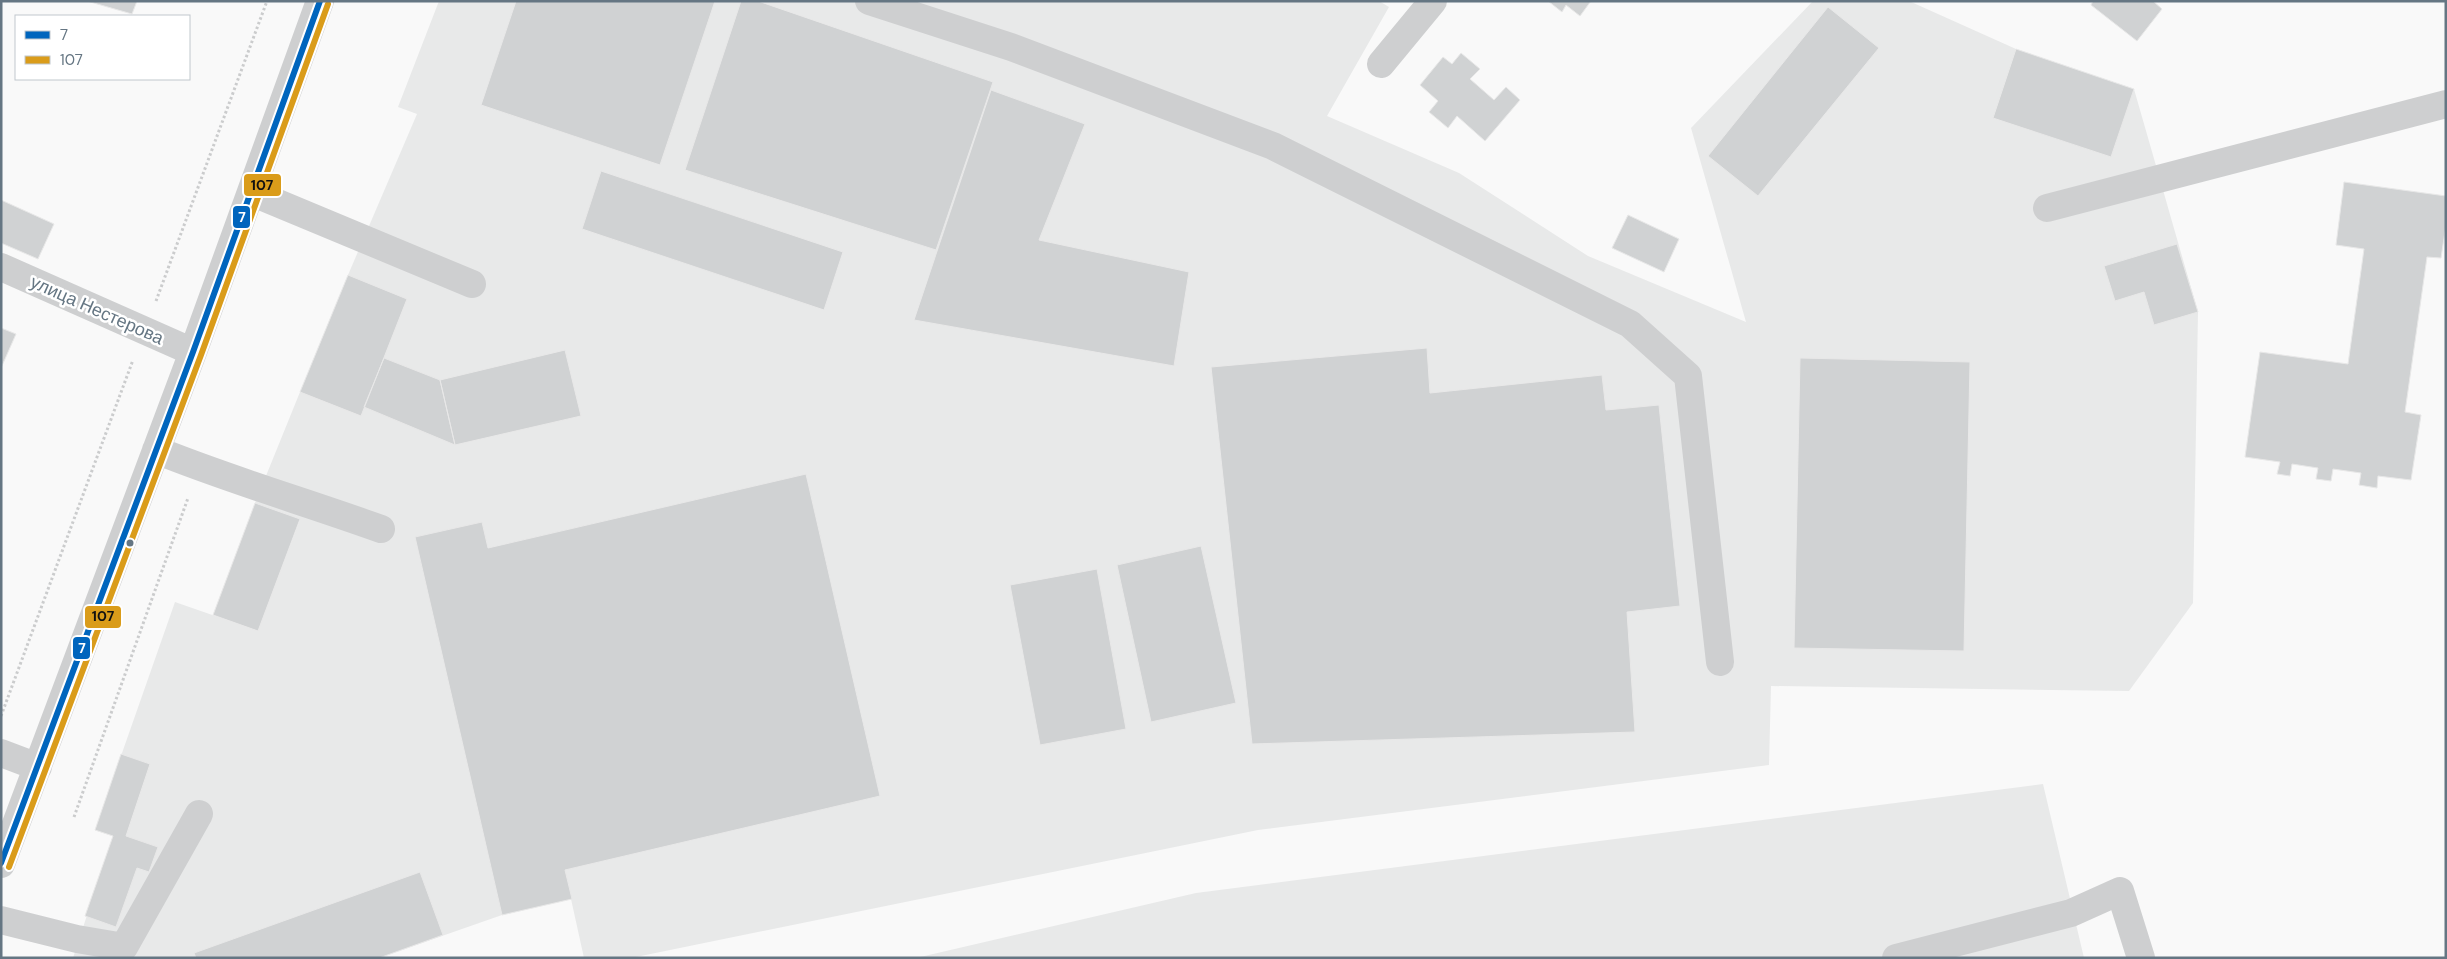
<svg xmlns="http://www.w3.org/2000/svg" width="2447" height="959" viewBox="0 0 2447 959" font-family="'DM Sans',sans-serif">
<rect width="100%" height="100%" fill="#f9f9f9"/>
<path fill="#e8e9e9" d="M439,1H1379L1389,7L1327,116L1459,173L1588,256L1746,322L1691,128L1813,1H1909L2016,49L2134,89L2198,312L2193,603L2129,691L1771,686L1769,765L1258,830L631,958H584L571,899L502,915L379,958H73L113,836L95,830L175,602L258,631L300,520L255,503L300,392L361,416L407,299L348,275L417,114L398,107Z
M2043,784L2084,958H916L1196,893Z"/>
<path fill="#d0d2d3" stroke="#e8e8e8" d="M87,1H137L132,14Z
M516,1H715L660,165L481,105Z
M741,1H758L993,82L936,250L685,170Z
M1548,1H1591L1580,16L1566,5L1562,12Z
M2093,1H2153L2162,9L2137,41L2091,5Z
M1828,7L1879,48L1758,196L1708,156Z
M2016,49L2134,89L2111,157L1993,118Z
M1461,53L1480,69L1470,79L1494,100L1506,87L1520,100L1485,141L1457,116L1448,128L1429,112L1438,101L1420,85L1443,57L1452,64Z
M991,90L1085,124L1039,240L1189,272L1174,366L914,320Z
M601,171L843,252L824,310L582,229Z
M2344,182L2446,196V225L2441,258L2427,257L2405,412L2421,415L2411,480L2378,476L2377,488L2359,485L2361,473L2333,469L2331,481L2316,479L2318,468L2292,464L2290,476L2277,474L2280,462L2245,457L2260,352L2348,364L2364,249L2336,245Z
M1,200L54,224L38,259L1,243Z
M1628,215L1679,239L1664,272L1612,248Z
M2177,244L2198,312L2154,325L2144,292L2115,301L2104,266Z
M348,275L407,299L361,416L300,392Z
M1,328L16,334L1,368Z
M1427,348L1430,393L1602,375L1606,410L1659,405L1680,606L1627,612L1635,732L1252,744L1211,367Z
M565,350L581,416L455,445L440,380Z
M384,358L440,380L455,445L364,407Z
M1800,358L1970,362L1964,651L1794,648Z
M806,474L880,796L565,870L572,899L502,915L415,537L482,522L488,548Z
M255,503L300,519L258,631L213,615Z
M1201,546L1236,703L1151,722L1117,565Z
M1097,569L1126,729L1040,745L1010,585Z
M121,754L150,764L126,836L158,847L149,872L137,868L116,927L85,916L113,836L95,830Z
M420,872L443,935L379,958H196L194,953Z"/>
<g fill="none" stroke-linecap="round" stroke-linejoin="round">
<path stroke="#cbcccd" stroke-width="3" stroke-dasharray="2.5 2.5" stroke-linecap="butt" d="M156,301L267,1
M1,716L133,360
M74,817L188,498"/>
<path stroke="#cecfd0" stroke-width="28" d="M869,1L1011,47L1273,146L1630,324L1688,376L1720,662
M1381,64L1433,1
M251,192L472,284
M2047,208L2446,104
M1,267L193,352
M156,450C230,480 306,502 381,529
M1,753L38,767
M1,864L193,352L320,1
M1,920L77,939L124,947L199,814
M1896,958L2071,913L2120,891L2141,958"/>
<g stroke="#fff" stroke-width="10">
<path id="bus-1" d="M1,863L193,352L320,1"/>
</g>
<g stroke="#fff" stroke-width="10">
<path id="bus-2" d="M9,867L201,355L328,4"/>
</g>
<use href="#bus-1" stroke="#0065bd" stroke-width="6"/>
<use href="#bus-2" stroke="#da9c1a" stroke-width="6"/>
</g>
<circle fill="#657683" stroke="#fff" stroke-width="2" cx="130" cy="543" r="4.5"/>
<g text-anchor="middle" stroke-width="5" stroke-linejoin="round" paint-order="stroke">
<g font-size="18" fill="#657683" stroke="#fff">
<text transform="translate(97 310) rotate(24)" y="6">улица Нестерова</text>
</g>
</g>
<g stroke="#fff" stroke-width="2">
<rect x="243" y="173" width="39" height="24" rx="5" fill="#da9c1a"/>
<rect x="232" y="205" width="19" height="24" rx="5" fill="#0065bd"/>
<rect x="84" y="605" width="38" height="24" rx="5" fill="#da9c1a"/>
<rect x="72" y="636" width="19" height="24" rx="5" fill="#0065bd"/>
</g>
<g font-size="14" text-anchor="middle" font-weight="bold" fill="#fff">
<text x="242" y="222">7</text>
<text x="82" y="653">7</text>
</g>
<g font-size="14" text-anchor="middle" font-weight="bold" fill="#111">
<text x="262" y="190">107</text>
<text x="103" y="621">107</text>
</g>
<rect width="2447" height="959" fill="none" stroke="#657683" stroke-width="5"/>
<rect x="15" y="15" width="175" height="65" fill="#ffffff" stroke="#c1c8cd"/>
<rect x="25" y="31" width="25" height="8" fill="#0065bd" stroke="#c1c8cd"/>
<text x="60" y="40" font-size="15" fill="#657683">7</text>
<rect x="25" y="56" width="25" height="8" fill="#da9c1a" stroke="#c1c8cd"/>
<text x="60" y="65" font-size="15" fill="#657683">107</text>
</svg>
